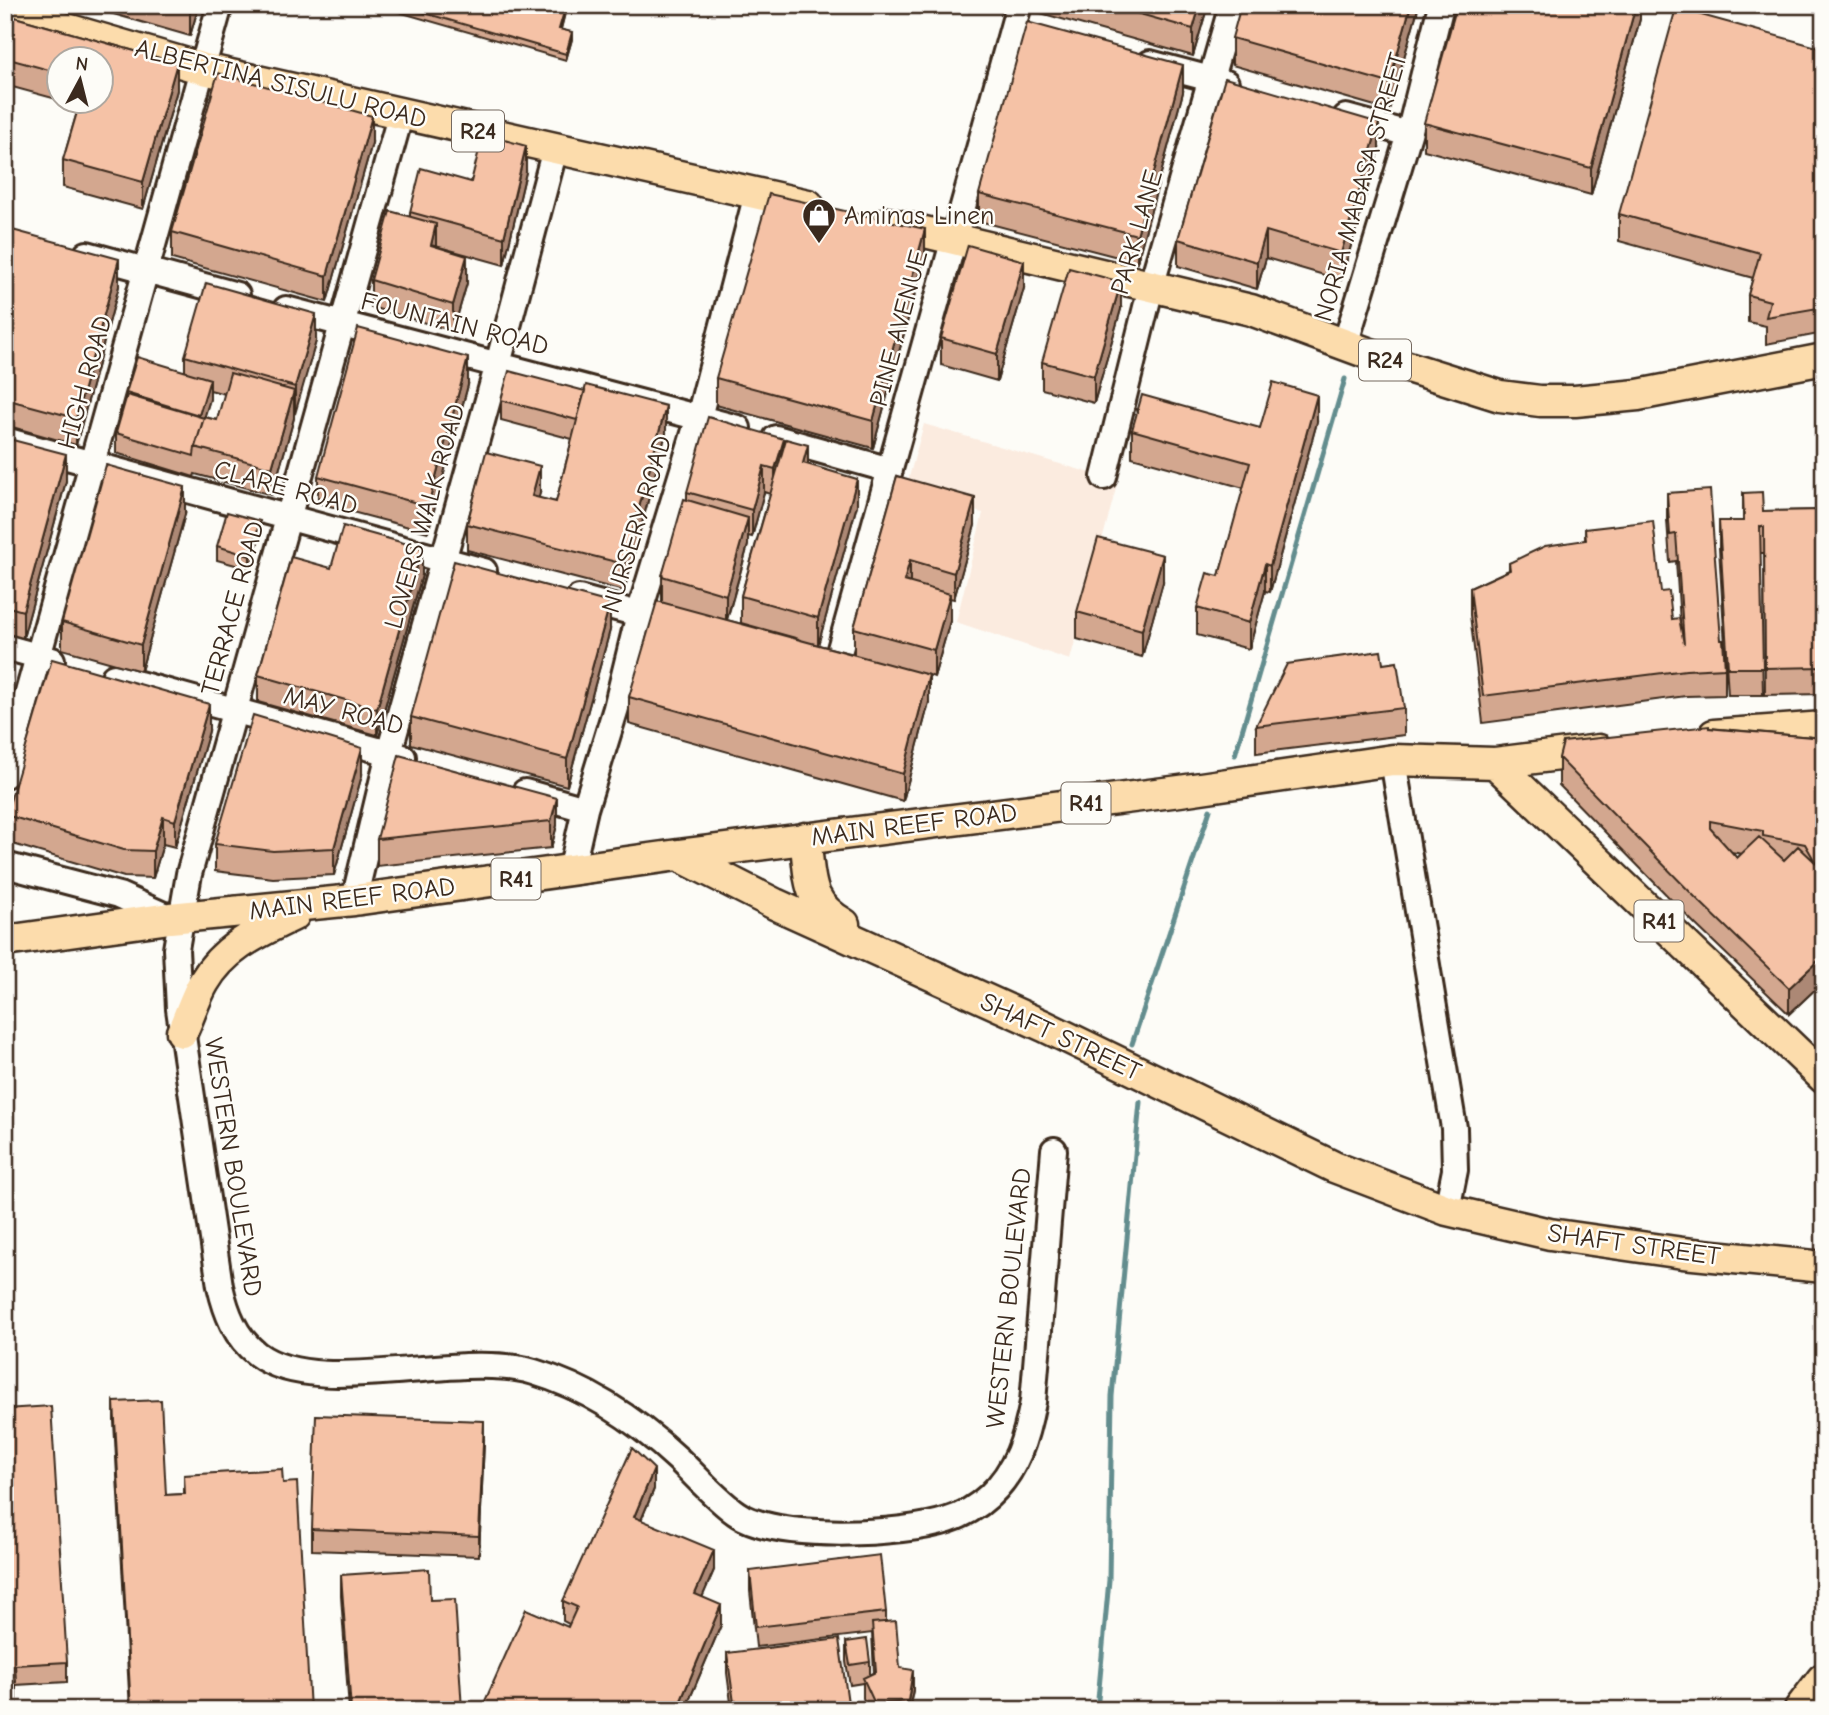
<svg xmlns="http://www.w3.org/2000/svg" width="1829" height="1715" viewBox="0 0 1829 1715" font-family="'Comic Neue',sans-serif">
<rect width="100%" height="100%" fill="#fdfcf7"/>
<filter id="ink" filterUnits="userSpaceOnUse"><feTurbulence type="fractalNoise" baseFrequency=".0143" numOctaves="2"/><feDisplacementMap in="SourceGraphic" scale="14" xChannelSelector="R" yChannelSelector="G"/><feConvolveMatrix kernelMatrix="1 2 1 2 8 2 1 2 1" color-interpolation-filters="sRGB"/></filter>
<g filter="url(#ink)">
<path fill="#fbebdf" d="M924,424L1118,481L1070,660L956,622L983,513L904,495Z"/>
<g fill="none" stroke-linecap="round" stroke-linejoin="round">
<path stroke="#638d8e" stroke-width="5" d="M1235,755L1345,379
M1132,1044L1210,810
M1097,1710L1109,1580L1112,1396L1140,1102"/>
<g stroke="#3b2a1e" stroke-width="30">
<path id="minor" d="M1150,63L1226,83
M401,113L189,874L176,949L179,1009L220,1286C226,1312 235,1337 257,1354C318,1400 458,1349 534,1372C588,1388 636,1420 678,1459C696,1476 715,1498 736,1513C775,1541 903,1535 948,1520C964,1515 977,1507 989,1496C1017,1470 1026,1438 1033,1402L1054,1150
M1346,117L1409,134
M87,254L237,295
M286,309L738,428
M1345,345L1409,134L1441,5
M776,438L890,470
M5,440L484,571
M1104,477L1151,287L1232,5
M579,598L683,626
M5,647L52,660
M819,663L835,667L1019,5
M114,677L403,757
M1393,760L1454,1128L1455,1170L1447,1210
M5,775L220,5
M525,792L585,809
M5,865L119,895L170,918
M571,871L585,809L616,708L639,614L699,417L757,194
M354,900L389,753L498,364L555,149"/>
</g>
<g stroke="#3b2a1e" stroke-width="35">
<path id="major" d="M5,11L204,69L808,205
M887,223L1251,310L1392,362L1500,396L1540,401H1575L1638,395L1824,359
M1714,735L1824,727
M1495,763L1824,1078
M805,838C811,879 805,901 844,924
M678,855L775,904L1044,1026L1334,1167L1447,1210L1550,1234L1683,1253L1824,1267
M5,941L170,918L354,900L678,855L1180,791L1393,760L1495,763L1599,750
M182,1032C190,1015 195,997 204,982C224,947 259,932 294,915"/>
</g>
<g stroke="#3b2a1e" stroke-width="40">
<path id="highway" d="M1802,1710L1824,1681"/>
</g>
<use href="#minor" stroke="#fdfcf7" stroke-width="24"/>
<use href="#major" stroke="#fcdcac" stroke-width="30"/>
<use href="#highway" stroke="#fcdcac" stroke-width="35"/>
</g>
<path fill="#d3a78f" stroke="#3b2a1e" stroke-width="2" fill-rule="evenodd" d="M82,5H199L190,36Z
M378,5H567L561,29L572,39L566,60L378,6Z
M1037,5H1208L1193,56L1037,12Z
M1419,5L1389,110L1232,65V38Z
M1640,5V19L1591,195L1424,150V123Z
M11,16L177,63V90L143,209L63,187V160L79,105L65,102H102V60H60V100L5,85V36Z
M1824,22V333L1766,344V326L1748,322V295L1753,278L1619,241V214L1817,47Z
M1183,92L1137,262L979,221V194Z
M372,143L327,302L172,259V232Z
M1379,149L1341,280L1266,258L1257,289L1178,266V239Z
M526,172L504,265L436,246L467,283L453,331L371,307V280L410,217V212L471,182Z
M5,228L119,286L76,445L5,425Z
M925,256L873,448L716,405V378Z
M1024,288L997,381L941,365V338Z
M1121,309L1094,403L1042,389V362Z
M316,341L294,414V418L272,495L195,474L194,477L116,453V433L126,398V393L185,371V356ZM210,390L225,394L217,420L204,417L210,399Z
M468,385L428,532L318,503V476Z
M501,400L666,433L624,591L467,550V524L540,493L538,498L556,502L572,439L501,420Z
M1317,422L1270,592L1265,591L1249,649L1197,635V608L1219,576L1244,488L1132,457V430L1260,428Z
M5,438L66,481L23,638L5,633Z
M784,445L857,505L818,645L854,654V628L897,476L975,525L954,599L950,598V621L934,677L929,675V702L903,801L629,724V697L662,602V576L687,500V492ZM764,492L770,494L741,596V623L799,639L727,620L748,545V536L752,537Z
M1667,493L1721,640L1725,668V695L1686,696L1483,723L1470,615V588L1509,570V563L1585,540V529L1661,592L1672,619L1680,623L1676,561L1670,562L1667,520Z
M1743,493L1763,511L1824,510V694L1765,695L1764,553H1760L1763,695H1728L1719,548V521H1743Z
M185,514L141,671L62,649V622Z
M260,535L250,569L217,560V546Z
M331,568L422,575L377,735L258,702V675Z
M1163,582L1142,657L1077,639V612Z
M610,630L567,786L411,744V717Z
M1383,664L1404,708V735L1256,753V726Z
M1709,728L1824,738V981L1789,1014L1696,925L1559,785V758ZM1731,852L1737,853L1742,854L1737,858Z
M209,731L175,847L163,844L153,878L124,877L6,842V815Z
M362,775L334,875L273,878L215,871V844Z
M557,798V825L551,848L377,866V839Z
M114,1402L166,1495L184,1494V1475L283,1483L310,1710H130L114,1422Z
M5,1409L67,1662V1682L16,1685V1703H5Z
M484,1441L479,1556L312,1550V1529Z
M654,1489L641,1520L714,1570L702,1597L721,1625L685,1710H481L568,1627L569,1624L563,1621V1601Z
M750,1571L886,1612V1622L900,1668L913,1690L909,1710H868L863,1698V1683L850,1685L846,1662V1642L870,1662V1675L874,1673L872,1633L756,1647L750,1591Z
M341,1575L430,1600L462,1710H349L341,1596Z
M727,1653L848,1703V1710H732L727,1673Z"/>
<path fill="#ac8874" stroke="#3b2a1e" stroke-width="2" d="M192,5H199L190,36V9Z
M566,5H567L559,36V29Z
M1200,5H1208L1193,56V29Z
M1411,5H1419L1389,110V83Z
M1636,5H1640V19L1591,195V168Z
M572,32V39L566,60V54Z
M177,63V90L143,209V182Z
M1183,65V92L1137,262V235Z
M372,116V143L327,302V276Z
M1379,123V149L1341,280V253Z
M526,146V172L504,265V238Z
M436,224V251L431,245Z
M925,229V256L873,448V421Z
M1266,231V258L1257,289V262Z
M467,256V283L453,331V305Z
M119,259V286L76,445V418Z
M1024,261V288L997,381V354Z
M1121,282V309L1094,403V376Z
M316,314V341L295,414V387Z
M468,358V385L428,532V506Z
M210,379V399L199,435V415Z
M294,391V418L272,495V468Z
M1317,395V422L1270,592V566Z
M666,406V433L624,591V564Z
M784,439V466L775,496V469Z
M808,445V472L803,463Z
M66,454V481L23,638V611Z
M540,466V493L532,523V496Z
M764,466V492L752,537V510Z
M857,479V505L818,645V618Z
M185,487V514L141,671V645Z
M975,498V525L954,599V573Z
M748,518V545L726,622V595Z
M260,521V535L250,569V556Z
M422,548V575L377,735V709Z
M1163,555V582L1142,657V630Z
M910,560V587L904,581Z
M1265,564V591L1249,649V623Z
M950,594V621L934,677V650Z
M610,603V630L567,786V759Z
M11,650V677L5,698V671Z
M929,675V702L903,801V774Z
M209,704V731L175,847V821Z
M362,748V775L334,875V848Z
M557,798V825L551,848V821Z
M163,817V844L153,878V851Z
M1824,955V981L1789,1014V988Z
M484,1421V1441L479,1556V1536Z
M654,1469V1489L634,1537V1517Z
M714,1550V1570L695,1614V1594Z
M721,1605V1625L685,1710H677Z
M913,1670V1690L909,1710H908V1701Z"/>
<path fill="#f5c2a6" stroke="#3b2a1e" stroke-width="2" fill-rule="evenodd" d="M176,5H192L190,9Z
M397,5H566L559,29L572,32L566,54Z
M1108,5H1200L1193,29Z
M1241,5H1411L1389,83L1232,38Z
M1457,5H1636L1591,168L1424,123Z
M1676,8L1817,47L1824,22V307L1766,317L1770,301L1748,295L1760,253L1619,214Z
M11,16L177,63L143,182L63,160L80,102H102V60H60V73L5,58V36Z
M1027,22L1183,65L1137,235L979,194Z
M218,73L372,116L327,276L172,232Z
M1225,78L1379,123L1341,253L1266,231L1257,262L1178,239Z
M483,134L526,146L504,238L410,212L421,168L471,182Z
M769,194L925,229L873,421L716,378Z
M390,211L436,224L431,245L467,256L453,305L371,280Z
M5,228L119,259L76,418L5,399Z
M968,245L1024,261L997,354L941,338Z
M1069,268L1121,282L1094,376L1042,362Z
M206,283L316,314L295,387L185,356Z
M358,328L468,358L428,506L318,476Z
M137,357L210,379L199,415L126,393Z
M509,371L585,391L577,420L501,400Z
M230,373L294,391L272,468L195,447L204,417L217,420Z
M1273,382L1317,395L1270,566L1265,564L1249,623L1197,608L1207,573L1219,576L1250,463L1132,430L1142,395L1260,428Z
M586,385L666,406L624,564L467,524L486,452L540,466L532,496L556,502Z
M127,395L204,418L195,447L194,456L116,433Z
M708,417L784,439L775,469L764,466L752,510L687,492Z
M5,438L66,454L23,611L5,606Z
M786,439L808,445L803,463L857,479L818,618L741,596Z
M106,465L185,487L141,645L62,622Z
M897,476L975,498L954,573L910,560L904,581L950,594L934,650L854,628Z
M1710,490L1721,640H1723L1725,668L1686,670L1483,696L1470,588L1510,570L1509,563L1545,546L1586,540L1585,529L1653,521L1661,592L1669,591L1672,619L1679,618L1684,644L1676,534L1670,535L1667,493Z
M1762,492L1763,511L1824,510V667L1765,668L1764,527L1760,526L1763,668H1728L1719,521H1744L1743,493Z
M684,499L748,518L726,595L662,576Z
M227,512L260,521L250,556L217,546Z
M343,526L422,548L377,709L258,675L291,557L331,568Z
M1098,538L1163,555L1142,630L1077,612Z
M454,561L610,603L567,759L411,717Z
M657,601L929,675L903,774L629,697Z
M5,649L11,650L5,671Z
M1381,651L1383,664L1397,662L1404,708L1256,726L1287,664Z
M52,659L209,704L175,821L163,817L153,851L124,850L6,815Z
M253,715L362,748L334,848L273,851L215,844Z
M1709,726V728L1718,729L1824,738V955L1789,988L1696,898L1559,758L1563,742ZM1710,821L1763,831V836L1805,844L1816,863L1798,846L1784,860L1759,837L1737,858L1710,828Z
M399,755L557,798L551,821L377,839Z
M161,1400L166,1495L185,1494L184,1475L282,1469L283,1483L297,1482L310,1710H131L114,1402Z
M51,1406L67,1662L15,1665L16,1682L5,1683V1409Z
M316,1415L484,1421L479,1536L312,1529Z
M632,1448L654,1469L634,1517L714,1550L695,1594L721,1605L677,1710H481L526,1609L568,1627L577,1607L563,1601Z
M880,1555L886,1612L756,1627L750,1571Z
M429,1569L430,1600L455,1599L462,1710H351L341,1575Z
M896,1621L900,1668L913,1670L908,1701L875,1704L863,1678L876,1672L872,1623Z
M839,1639L848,1703L794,1710H735L727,1653Z
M867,1639L870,1662L850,1665L846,1642Z"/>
</g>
<defs>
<g id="shop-pin" transform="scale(1.75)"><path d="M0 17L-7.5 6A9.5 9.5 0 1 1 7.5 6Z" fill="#3b2a1e" stroke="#fdfcf7"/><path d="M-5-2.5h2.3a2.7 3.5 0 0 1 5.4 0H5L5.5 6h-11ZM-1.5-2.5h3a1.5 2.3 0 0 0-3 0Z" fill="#fff"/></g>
</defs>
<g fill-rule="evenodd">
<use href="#shop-pin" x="819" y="215"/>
</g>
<g text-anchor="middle" stroke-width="5" stroke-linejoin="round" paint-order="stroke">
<g fill="#fdfcf7" stroke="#75695f" stroke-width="2">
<rect x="452" y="110.5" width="52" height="41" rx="5"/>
<rect x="1359" y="339.5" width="52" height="41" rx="5"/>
<rect x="1061.5" y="782.5" width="49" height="41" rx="5"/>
<rect x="491.5" y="858.5" width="49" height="41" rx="5"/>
<rect x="1634.5" y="900.5" width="49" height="41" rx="5"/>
</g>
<g font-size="24" font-weight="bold" fill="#3b2a1e">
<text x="478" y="139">R24</text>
<text x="1385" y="368">R24</text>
<text x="1086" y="811">R41</text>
<text x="516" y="887">R41</text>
<text x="1659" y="929">R41</text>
</g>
<g font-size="26" fill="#3b2a1e" stroke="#fdfcf7">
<text transform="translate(281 83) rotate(14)" y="9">ALBERTINA SISULU ROAD</text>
<text transform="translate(1360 187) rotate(-74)" y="9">NORIA MABASA STREET</text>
<text transform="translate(1136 232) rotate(-74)" y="9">PARK LANE</text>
<text transform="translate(455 323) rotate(14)" y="9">FOUNTAIN ROAD</text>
<text transform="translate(898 328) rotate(-75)" y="9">PINE AVENUE</text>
<text transform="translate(84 382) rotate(-74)" y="9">HIGH ROAD</text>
<text transform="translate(286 487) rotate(15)" y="9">CLARE ROAD</text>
<text transform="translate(424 516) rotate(-74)" y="9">LOVERS WALK ROAD</text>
<text transform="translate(636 524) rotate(-73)" y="9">NURSERY ROAD</text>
<text transform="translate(232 608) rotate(-75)" y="9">TERRACE ROAD</text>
<text transform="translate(344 710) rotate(15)" y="9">MAY ROAD</text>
<text transform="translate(914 824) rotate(-7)" y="9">MAIN REEF ROAD</text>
<text transform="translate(352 898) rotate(-7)" y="9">MAIN REEF ROAD</text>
<text transform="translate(1061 1036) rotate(25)" y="9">SHAFT STREET</text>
<text transform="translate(234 1167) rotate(81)" y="9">WESTERN BOULEVARD</text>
<text transform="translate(1634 1244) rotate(8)" y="9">SHAFT STREET</text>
<text transform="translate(1008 1298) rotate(-84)" y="9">WESTERN BOULEVARD</text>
</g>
<g font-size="26" fill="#3b2a1e" stroke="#fdfcf7" text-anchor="start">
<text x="844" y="224">Aminas Linen</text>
</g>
</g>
<rect width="1829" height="1715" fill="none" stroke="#fdfcf7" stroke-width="28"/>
<rect x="14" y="14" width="1801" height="1687" fill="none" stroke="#3b2a1e" stroke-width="2.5" filter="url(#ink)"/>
<g transform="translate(80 80) rotate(7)"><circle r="33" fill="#fdfcf7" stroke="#afa8a0" stroke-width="2"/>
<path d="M0-5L12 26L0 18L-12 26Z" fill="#3b2a1e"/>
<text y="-10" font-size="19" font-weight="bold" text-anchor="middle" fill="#3b2a1e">N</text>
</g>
</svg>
